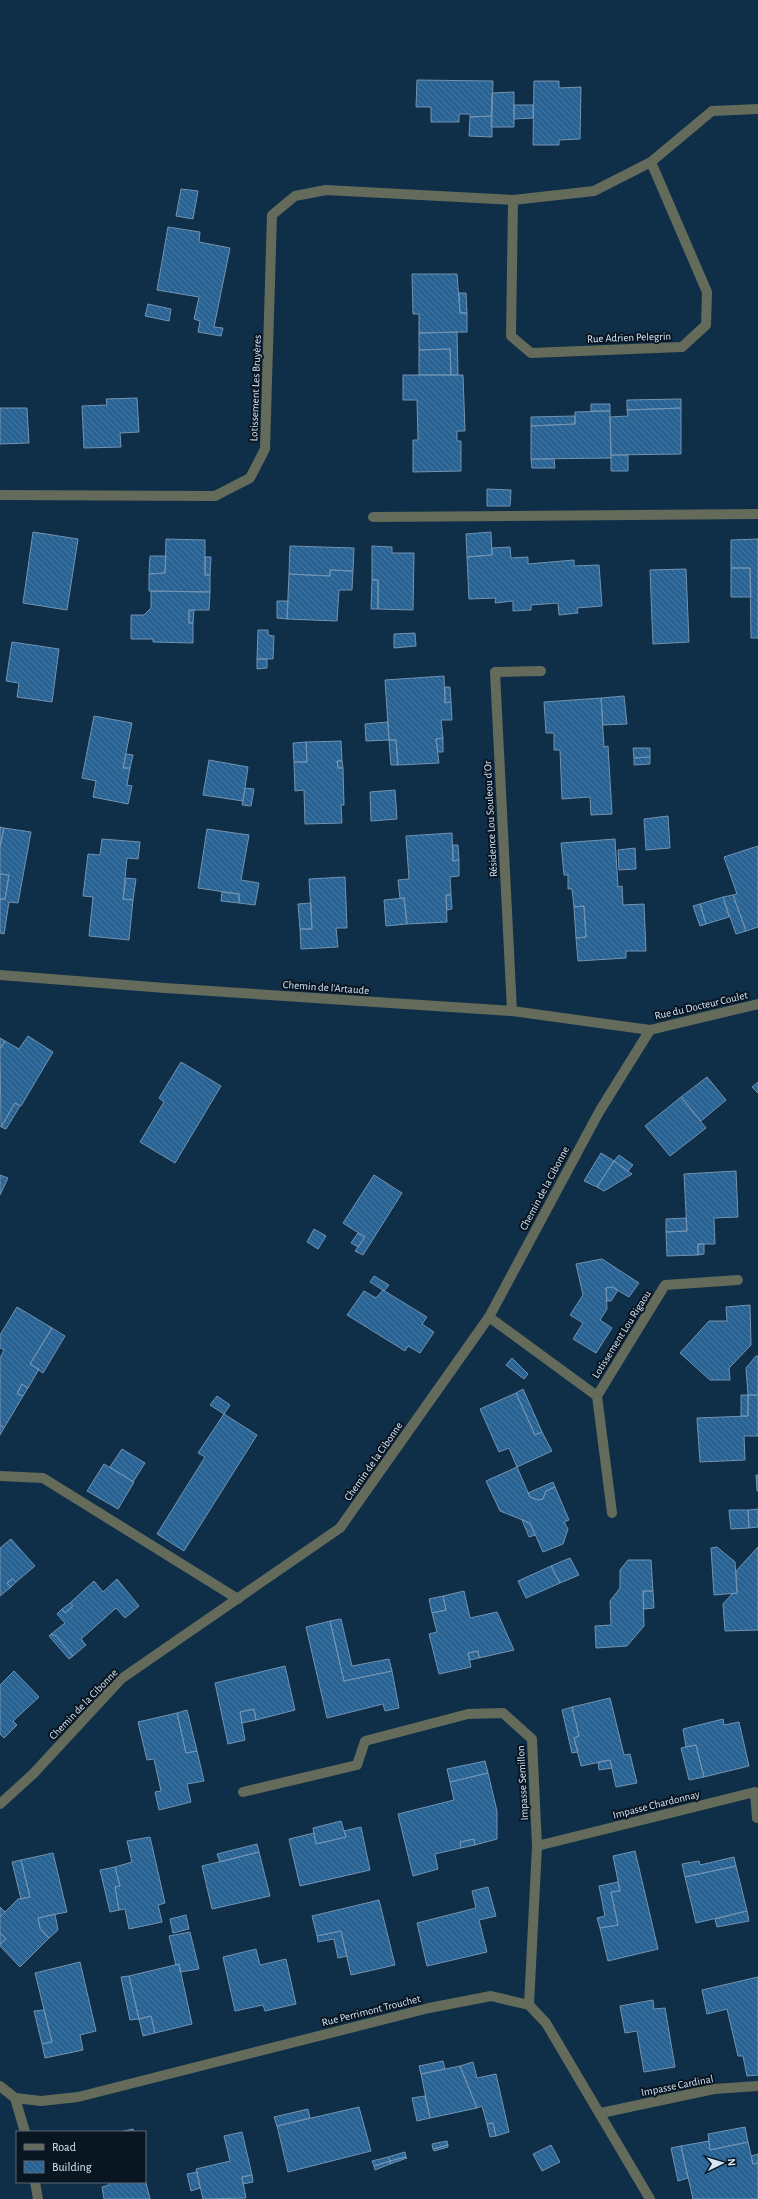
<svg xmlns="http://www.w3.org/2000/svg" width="758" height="2199" viewBox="0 0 758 2199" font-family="'Alegreya Sans',sans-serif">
<defs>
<pattern id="building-back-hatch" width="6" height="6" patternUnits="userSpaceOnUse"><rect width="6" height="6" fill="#296393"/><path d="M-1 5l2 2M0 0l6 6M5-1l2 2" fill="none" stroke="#4779a3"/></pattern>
</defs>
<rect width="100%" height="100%" fill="#0f2e48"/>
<path fill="url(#building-back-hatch)" stroke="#7293b2" d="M417,80L493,81L492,116L470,117V114H459V122H431V107H416Z
M534,81H559V88L581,87L580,139L559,140V145H533Z
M514,92V127H491L492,93Z
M514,105H533V118L514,119Z
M492,116V137L469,136L470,117Z
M181,189L198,191L193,219L176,216Z
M168,227L200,232L199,242L230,248L214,327L223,328L221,336L198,332L200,321L194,319L199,297L157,290Z
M412,274H457L460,313H467V332L419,333V314H413Z
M459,293H466L467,313H460Z
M148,304L171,309L169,321L145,316Z
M457,332L458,375H451L450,349L419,350V333Z
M450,349L451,375H419V350Z
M403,375H463L465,431H457V441H461V471L413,472V440H418L417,400H403Z
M137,398L139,432L120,433L121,447L84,448L82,406L107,405L106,399Z
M681,399V408L627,410V400Z
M591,404H610V411H591Z
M0,408H27L29,443L0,444Z
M681,408V454L611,455L610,417L628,416L627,410Z
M610,411L611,458L531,459V426L575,424V412Z
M575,416V424L531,426V417Z
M611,455H628V471H611Z
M531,459H554L555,468H532Z
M487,489L511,490L510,506H487Z
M33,532L78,539L67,610L23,603Z
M491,532L492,555L467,557L466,534Z
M166,539L205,540V575H210V592L149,591V574L165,573Z
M758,539V638H751L750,568H731V540Z
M290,546L354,548L353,571L330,570V576L289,574Z
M372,546L392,547V553H414L413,610L378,609V580H372Z
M510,547L511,558L528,557V564L574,560V566L599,565L602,606L577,608L578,613L559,615L558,603L531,605V610L513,611V601L495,603L496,598L469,599L467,557L492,555V548Z
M150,556H166L165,573L149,574Z
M205,557H211L210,575H205Z
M731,568H750L751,597H731Z
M686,569L689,642L653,644L650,570Z
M330,570L353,571L352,590H339L337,621L287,619L289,574L330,576Z
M372,580H378V609H371Z
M151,591L210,592L209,610H189V623H193V643L153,642V639H131V615H144L151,608Z
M277,601H288L287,619L277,618Z
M189,610H194L193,623H189Z
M258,630H268V635L274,636L273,659H257Z
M415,633L416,646L394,648V634Z
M12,642L59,649L52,702L17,697L19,683L6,681Z
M257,659H267V668L257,669Z
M444,676L445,703L451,702L452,720H441L443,738L436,739L439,763L398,765L396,740H389L385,680Z
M445,687H450L451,702L445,703Z
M624,696L627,724L603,725L601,698Z
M601,698L604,747L608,746L612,814L591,815L590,797L562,799L560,750H554V733H546L544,702Z
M94,716L132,723L123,768H130L127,785L132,786L128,804L93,797L96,781L82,778Z
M388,722L389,740L366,741L365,724Z
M443,738V752H438L436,739Z
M389,740H396L398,765H391Z
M341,741L342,761H337L338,768H343L344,805H341L342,823L305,824L304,790L295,791L294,762H307L306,742Z
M306,742L307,762H294L293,743Z
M633,748H650V757L634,758Z
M126,754L133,755L130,768H123Z
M650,757V764L634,765V758Z
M209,760L248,767L243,801L203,795Z
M337,761H342L343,768H338Z
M245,788L254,789L251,806L242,805Z
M395,790L397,819L371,821L370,792Z
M668,816L670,848L646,850L644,819Z
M0,827L4,828L0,847Z
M4,828L31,832L18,903L9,902L4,934L0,933V899H5L9,875L0,874V847Z
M207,829L249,835L241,880L259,883L255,905L239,903V894L198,888Z
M452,833L453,861L459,860V876L450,877L451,895H446L447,922L407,924L404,898H400L398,880L409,879L406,836Z
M102,839L140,842L138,859L127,858L123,899L133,900L129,940L89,936L93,897L83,896L88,854L100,855Z
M615,839L618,887L622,886L623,905L644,904L646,951H626V958L578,961L576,938L586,937L584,906L574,907L572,889H568V875H564L561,843Z
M453,845H458L459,860L453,861Z
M758,846V927L746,931L733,895L737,894L724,857Z
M635,848L636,869L619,870L618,850Z
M0,874L9,875L5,899H0Z
M345,877L347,928H336L338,947L301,949L300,929H312L309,879Z
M126,878L136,879L133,900L123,899Z
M222,892L239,894V903L221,901Z
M446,895H451L452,909L447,910Z
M733,895L746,931L736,934L723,897Z
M723,897L729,917L706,924L700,904Z
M404,898L407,924L386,926L384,900Z
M311,903L312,929H300L298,904Z
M700,904L706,924L700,926L693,906Z
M584,906L586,937L576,938L574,907Z
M28,1036L53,1052L21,1106L15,1103L1,1127L0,1049L5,1041L19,1049Z
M0,1038L5,1041L0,1049Z
M181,1062L221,1086L175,1163L140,1142L164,1102L159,1098Z
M707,1077L726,1100L701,1121L681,1097Z
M758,1082V1093L752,1087Z
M681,1097L706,1128L670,1156L645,1126Z
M15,1103L20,1106L6,1129L1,1127Z
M601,1153L614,1161L597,1187L584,1181Z
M619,1155L633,1165L628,1171L614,1161Z
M614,1161L632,1174L604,1191L597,1187Z
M736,1171L738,1217L714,1218L715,1244H698V1255L667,1256L666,1232L687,1231L684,1174Z
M0,1175L8,1178L0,1195Z
M374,1175L402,1193L363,1255L355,1251L365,1237L343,1223Z
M686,1218L687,1231L666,1232V1219Z
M314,1229L326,1236L318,1249L307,1242Z
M358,1233L365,1237L358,1247L351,1243Z
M698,1244H704V1254L698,1255Z
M602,1259L639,1283L629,1297L612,1287L606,1288L607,1309L600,1320L612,1328L596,1353L573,1339L583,1323L570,1315L583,1295L576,1264Z
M374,1276L389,1285L384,1291L370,1282Z
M612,1287L618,1290L611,1301H607L606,1288Z
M383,1290L427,1317L422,1324L434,1332L420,1353L408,1346L405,1351L347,1315L364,1291L376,1298Z
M750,1305L751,1345L729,1368L730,1380H710L680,1353L709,1321H727L726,1307Z
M17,1307L52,1328L30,1364L39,1369L28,1388L22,1384L17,1394L23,1396L4,1428L0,1425V1358L4,1350L0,1348V1335Z
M52,1328L65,1336L43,1373L30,1364Z
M756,1356H758V1395H748L746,1368Z
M512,1358L528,1374L524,1379L506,1365Z
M22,1384L28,1388L23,1396L17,1394Z
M523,1389L542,1432L535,1435L516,1393Z
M516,1393L535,1435L542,1432L552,1451L517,1467L509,1448L499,1452L480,1409Z
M741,1395H748V1416H741Z
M748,1395H758V1436H744L745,1460L700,1462L697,1418L748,1416Z
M217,1396L230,1405L224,1414L210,1405Z
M224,1414L257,1435L184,1551L157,1534L205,1457L198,1453Z
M0,1425L4,1428L0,1435Z
M122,1449L145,1463L133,1482L110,1467Z
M104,1464L134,1482L118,1509L87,1491Z
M517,1467L530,1497L538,1500L543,1499L546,1491L555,1487L569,1520L564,1522L568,1529L563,1544L543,1552L530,1523L500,1511L486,1481Z
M756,1475H758V1491H757Z
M553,1482L555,1487L546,1491L543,1499L538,1500L530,1497L528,1493Z
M758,1509V1527L749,1528L748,1510Z
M729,1510H748L749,1528L731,1529Z
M522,1520L530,1523L535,1535L529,1537Z
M11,1539L35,1566L16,1582L13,1579L7,1583L11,1587L0,1596V1548Z
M717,1547L735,1562L737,1593L714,1595L711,1548Z
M758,1547V1630L725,1631L723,1604L732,1594L737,1593L736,1571Z
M570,1558L579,1575L560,1583L551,1566Z
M628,1560H651L653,1591H643L644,1626L627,1646L596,1648L595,1626L611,1625L610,1601L620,1588V1570Z
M551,1566L560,1583L526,1598L518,1581Z
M13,1579L16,1582L11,1587L7,1583Z
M117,1579L139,1606L125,1618L116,1608L81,1639L86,1645L73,1656L56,1636L51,1634L65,1623L57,1614L62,1609L65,1613L73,1606L70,1603L94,1581L103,1592Z
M464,1591L470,1618L497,1612L514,1650L479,1658L478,1651L468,1653L471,1667L439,1674L429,1634L437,1632L432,1613L446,1610L443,1596Z
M643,1591H653L654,1608L644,1609Z
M443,1596L446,1610L432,1613L429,1599Z
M70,1603L73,1606L65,1613L62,1609Z
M341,1619L352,1666L389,1659L392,1671L344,1681L330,1621Z
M330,1621L344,1681L392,1671L399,1708L385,1711L383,1704L327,1718L306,1627Z
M51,1634L56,1636L73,1656L69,1659L49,1636Z
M478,1651L479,1658L470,1660L468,1653Z
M285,1666L295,1710L256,1720L254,1709L240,1712L245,1740L228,1744L215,1683Z
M14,1671L39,1697L13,1721L17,1725L4,1738L0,1734V1685Z
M610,1698L624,1755L630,1754L637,1783L616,1787L610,1760L581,1766L574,1738L579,1736L572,1707Z
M572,1707L579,1736L574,1738L578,1752L572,1753L562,1710Z
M254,1709L256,1720L242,1723L240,1712Z
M187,1710L197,1751L186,1753L177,1713Z
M177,1713L186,1753L197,1751L204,1781L187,1784L191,1802L159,1810L155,1792L161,1791L154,1759L147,1760L138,1722Z
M723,1719L724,1725L739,1722L749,1766L704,1777L696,1745L686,1747L683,1729Z
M696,1745L704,1777L689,1780L681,1748Z
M610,1760L612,1768L599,1770L598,1762Z
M485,1761L488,1773L450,1782L447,1769Z
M488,1773L497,1811V1839L475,1845L474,1839L460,1842L461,1848L435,1854L438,1869L413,1876L398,1814L454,1800L450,1782Z
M341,1821L346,1837L316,1844L313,1828Z
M361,1827L370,1870L300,1886L289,1839L314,1833L316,1844L346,1837L344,1831Z
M150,1837L165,1903L158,1905L162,1922L129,1929L125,1909L119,1910L115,1887L120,1886L115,1867L132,1862L127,1841Z
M474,1839L475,1845L461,1848L460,1842Z
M257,1844L259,1852L220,1862L217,1854Z
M635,1851L658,1949L608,1961L600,1928L618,1925L611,1892L620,1891L613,1856Z
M259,1852L270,1896L212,1909L202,1866Z
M53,1853L67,1912L38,1918L40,1928L49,1938L20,1967L0,1946V1944L6,1939L0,1933V1917L18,1899L30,1897L21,1860Z
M734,1857L736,1866L685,1877L682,1864L699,1861L700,1865Z
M21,1860L30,1897L21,1899L12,1862Z
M736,1866L747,1911L696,1923L685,1877Z
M115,1867L120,1886L115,1887L119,1910L110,1912L100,1870Z
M618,1882L620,1891L611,1892L618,1925L600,1928L597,1918L605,1916L599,1886Z
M488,1887L496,1916L479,1920L487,1952L427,1966L417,1923L476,1908L472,1891Z
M379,1900L395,1965L351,1975L341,1931L317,1936L312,1916Z
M0,1907L5,1912L0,1917Z
M747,1911L749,1921L717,1927L715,1919Z
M55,1914L58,1930L49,1938L40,1928L38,1918Z
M186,1915L189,1929L173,1933L170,1919Z
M341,1931L347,1956L338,1958L334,1939L318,1942L317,1936Z
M190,1932L199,1969L180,1972L179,1964L176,1965L169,1936Z
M0,1933L6,1939L0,1944Z
M256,1949L260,1965L286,1959L296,2004L265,2011L263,2005L235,2011L223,1957Z
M80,1962L96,2031L80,2035L83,2050L45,2058L42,2044L52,2042L35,1973Z
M179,1964L192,2024L155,2033L151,2016L139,2019L129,1976Z
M129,1976L139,2019L130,2020L121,1977Z
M758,1977V2075L747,2076L743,2056H738L727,2009L707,2014L702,1990Z
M653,2000L654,2009L665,2008L675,2067L644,2072L637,2031L625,2033L620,2006Z
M44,2010L52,2042L42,2044L34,2011Z
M151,2016L155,2033L143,2036L139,2019Z
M443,2061L445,2069L421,2074L419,2066Z
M473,2062L477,2078L496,2074L509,2132L496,2136L493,2123L487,2124L482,2106L477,2108L460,2066Z
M460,2066L477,2108L430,2118L421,2074Z
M425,2096L430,2118L417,2121L412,2098Z
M359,2107L371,2151L288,2172L277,2126Z
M308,2109L310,2118L277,2126L274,2117Z
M493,2123L496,2136L490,2137L487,2124Z
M745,2127L748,2142L710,2150L708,2134Z
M133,2129L134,2132H120Z
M242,2132L252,2175L242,2177L246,2198L203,2199L196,2169L230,2161L224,2136Z
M447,2141L448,2145L433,2149L432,2144Z
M709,2141L710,2150L748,2142L753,2164L758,2163V2199H693L681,2146Z
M448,2145V2147L434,2151L433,2149Z
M551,2145L560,2162L542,2171L533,2154Z
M681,2146L688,2178L678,2181L671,2148Z
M405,2152L406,2157L390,2161L388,2157Z
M758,2154V2163L753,2164L751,2156Z
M388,2157L390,2161L374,2166L372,2161Z
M406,2157L407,2158L390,2164V2161Z
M390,2161V2164L375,2170L374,2166Z
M197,2172L200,2188L191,2191L187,2174Z
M252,2175L253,2182L243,2184L242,2177Z
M145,2179L150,2199H104L102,2187L109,2185L108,2182H145Z"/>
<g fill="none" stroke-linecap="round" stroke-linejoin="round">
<path stroke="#646b5a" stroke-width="10" d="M651,162L707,292L706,325L682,347L531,353L511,336L513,200L594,191L651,162L712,111L758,109
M0,495L215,496L250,478L265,449L272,215L295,196L326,190L513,200
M373,517L758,514
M0,975L165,988L512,1011L650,1030L758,1004
M512,1011L495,672L541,671
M489,1317L597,1396L612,1513
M597,1396L665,1285L738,1280
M0,1476L43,1478L238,1599
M243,1792L357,1765L365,1741L468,1714L503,1713L532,1739L537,1846L529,2005
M0,1804L33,1774L121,1679L340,1528L489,1317L599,1112L650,1030
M537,1846L755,1792L757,1818
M0,2086L15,2098L41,2101L78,2097L429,2008L491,1996L529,2005L546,2023L650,2199
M15,2098L25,2132
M601,2113L714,2089L758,2086
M35,2182L38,2199"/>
</g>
<g text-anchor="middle" stroke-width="4" stroke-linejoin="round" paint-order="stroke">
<g font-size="11" fill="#d4e6f7" stroke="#091521">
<text transform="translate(629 337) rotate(-2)" y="4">Rue Adrien Pelegrin</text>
<text transform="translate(255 388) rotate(-88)" y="4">Lotissement Les Bruyères</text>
<text transform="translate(490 819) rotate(-93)" y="4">Résidence Lou Souleou d'Or</text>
<text transform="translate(326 987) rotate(4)" y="4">Chemin de l'Artaude</text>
<text transform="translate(701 1005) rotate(-13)" y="4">Rue du Docteur Coulet</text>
<text transform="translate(544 1188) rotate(-62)" y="4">Chemin de la Cibonne</text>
<text transform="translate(621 1334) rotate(-58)" y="4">Lotissement Lou Rigaou</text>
<text transform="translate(373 1461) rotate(-55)" y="4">Chemin de la Cibonne</text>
<text transform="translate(83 1704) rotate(-46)" y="4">Chemin de la Cibonne</text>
<text transform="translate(522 1783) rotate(-93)" y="4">Impasse Semillon</text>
<text transform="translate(656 1804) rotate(-14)" y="4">Impasse Chardonnay</text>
<text transform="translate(371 2010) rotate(-14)" y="4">Rue Perrimont Trouchet</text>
<text transform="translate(677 2085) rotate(-11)" y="4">Impasse Cardinal</text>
</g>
</g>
<rect x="16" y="2131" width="130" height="52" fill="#091521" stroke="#5a6977"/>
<rect x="24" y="2144" width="20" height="6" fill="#646b5a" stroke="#5a6977"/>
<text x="52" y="2151" font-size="12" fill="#d4e6f7">Road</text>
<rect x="24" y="2161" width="20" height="12" fill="url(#building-back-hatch)" stroke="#5a6977"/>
<text x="52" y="2171" font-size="12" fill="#d4e6f7">Building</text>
<g transform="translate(722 2163) rotate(85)" stroke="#091521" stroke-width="3" paint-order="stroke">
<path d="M0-3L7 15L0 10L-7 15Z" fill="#d4e6f7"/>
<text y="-6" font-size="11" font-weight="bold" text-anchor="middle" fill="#d4e6f7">N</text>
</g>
</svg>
